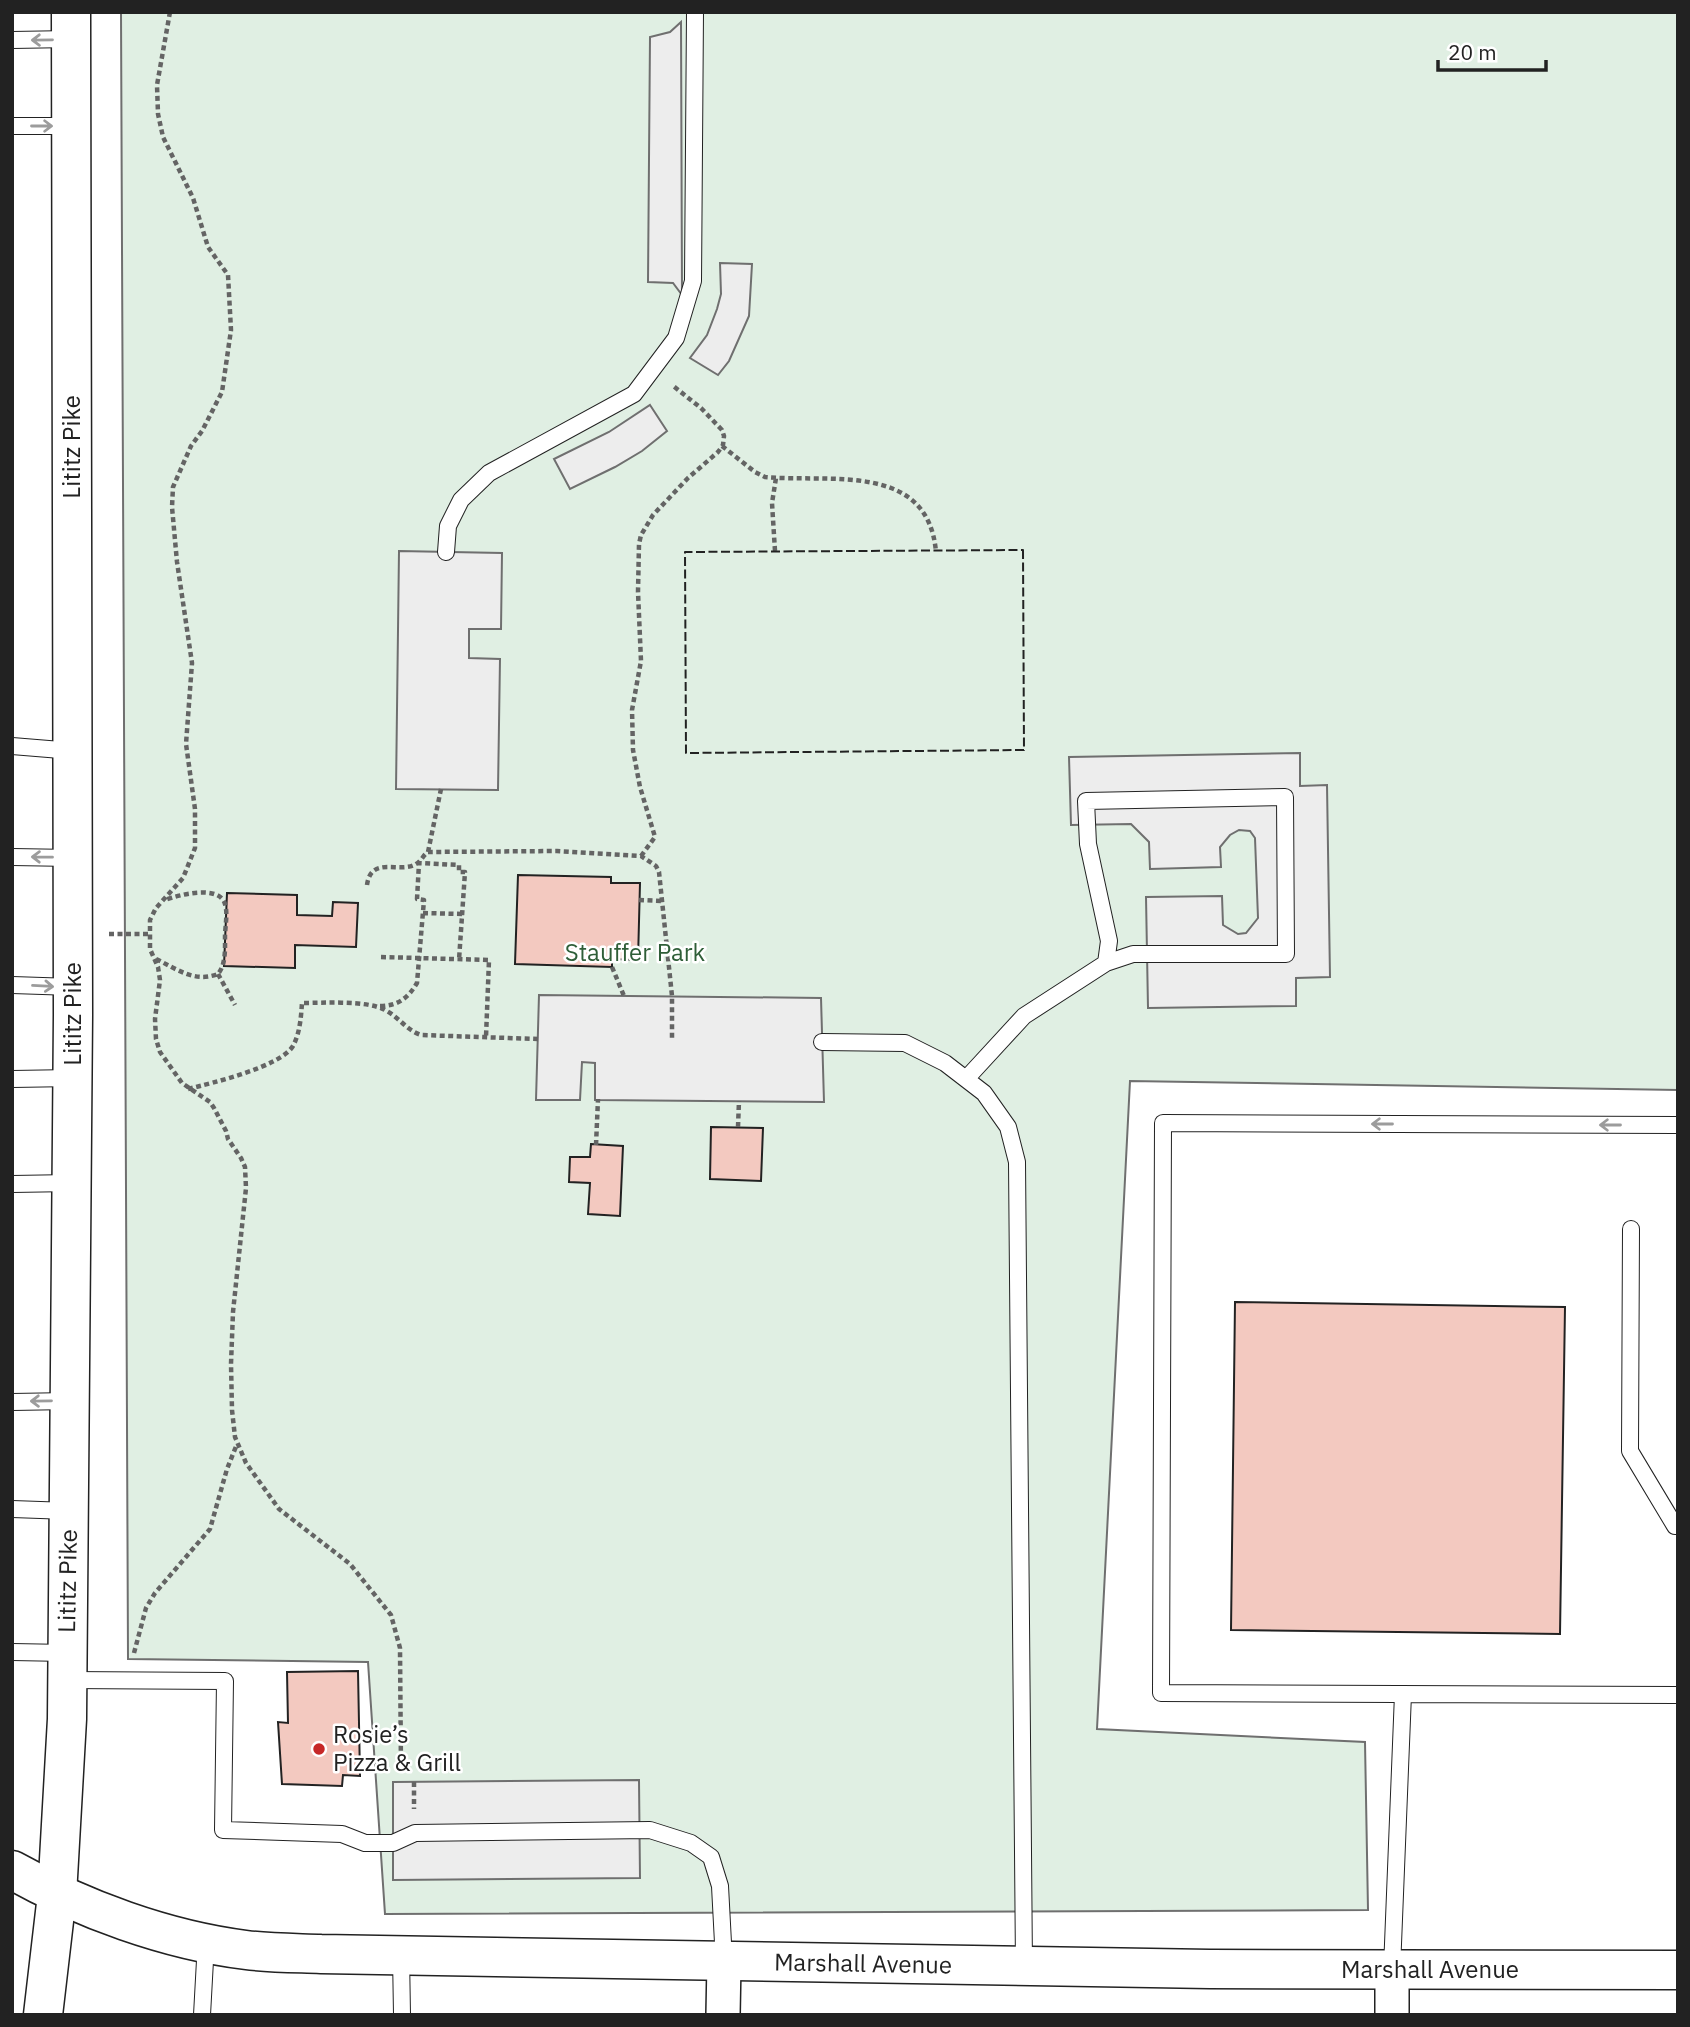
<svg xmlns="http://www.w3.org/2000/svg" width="1690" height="2027" viewBox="0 0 1690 2027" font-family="'IBM Plex Sans',sans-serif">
<rect width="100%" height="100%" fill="#fff"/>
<path fill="#e0efe3" stroke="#6f6f6f" stroke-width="2" d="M121,12H1678V1090L1130,1081L1097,1729L1365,1742L1368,1910L385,1914L368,1662L128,1659Z"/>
<path fill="#ededed" stroke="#6f6f6f" stroke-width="2" d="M681,22L682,295L673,283L648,282L650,37L670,32Z
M720,263L752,264L749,316L729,361L718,375L690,358L707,335L717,309L721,294Z
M650,405L667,431L642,451L615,467L570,489L554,459L609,432Z
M399,551L502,553L501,629H469V658L500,659L498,790L396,789Z
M1300,753V786L1327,785L1330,977L1296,978V1006L1148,1008L1146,897L1222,896L1223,925L1238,934L1246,933L1258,918L1255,838L1250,831L1239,830L1230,835L1220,847L1221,867L1150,869L1149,842L1131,824L1071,825L1069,757Z
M539,995L821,998L824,1102L595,1100V1063L582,1062L580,1100H536Z
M639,1780L640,1878L393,1880V1782Z"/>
<path fill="#f3c9c0" stroke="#222" stroke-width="2" d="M518,875L611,877V883H640L638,960L612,959V967L515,964Z
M227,893L297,895V915L332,916L333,902L358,903L356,947L295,945V968L224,966Z
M711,1127L763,1128L761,1181L710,1179Z
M591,1144L623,1146L620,1216L588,1214L590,1183L569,1182L570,1157H590Z
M1235,1302L1565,1307L1560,1634L1231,1630Z
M358,1671L360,1776L343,1775L342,1786L282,1784L278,1722L288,1723L287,1672Z"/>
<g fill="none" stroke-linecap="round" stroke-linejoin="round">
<g stroke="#222" stroke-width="18">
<path id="lane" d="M12,40L71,39
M12,126H71
M446,552L448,526L461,500L489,473L634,394L676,338L693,281L695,12
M12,746L73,751
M12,857L72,858
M12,985L73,987
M822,1042L905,1043L945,1063L984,1093L1008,1127L1017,1162L1024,1967
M12,1079L73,1078
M966,1079L1024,1016L1106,963L1133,954H1286L1285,797L1086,801L1088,844L1109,941L1106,963
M1678,1125L1163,1123L1161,1693L1678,1695
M12,1184L72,1183
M1631,1229L1630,1451L1675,1526H1678
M12,1402L70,1401
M12,1509L69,1511
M12,1652L67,1653
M67,1680L225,1681L223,1830L342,1834L365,1843H393L415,1833L650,1830L691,1843L711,1857L720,1886L724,1962
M401,1955L402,2015
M1392,1969L1403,1694
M202,2015L206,1942"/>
</g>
<g stroke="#222" stroke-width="36">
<path id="street" d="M1392,1969V2015
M723,2015L724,1962"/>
</g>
<g stroke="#222" stroke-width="41">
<path id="secondary" d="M12,1870C82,1909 166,1940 246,1950C270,1953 296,1953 321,1954L1210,1969L1678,1970"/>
</g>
<g stroke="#222" stroke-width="41">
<path id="highway" d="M43,2015L57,1895L67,1719L73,1015L71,12"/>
</g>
<path stroke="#646464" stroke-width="4.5" stroke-dasharray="5 3.5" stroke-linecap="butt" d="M170,12L157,85L158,114L163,137L193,198L208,247L228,275L231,330L222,392L202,431L191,446L173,487L172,507L177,562L192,663L186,744L195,809V848L183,878L156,908L150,920V949L158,967L160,980L155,1019L156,1039L160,1052L182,1083L210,1102L214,1108L226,1131L228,1139L241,1158L245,1167L246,1188L233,1312L231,1364L232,1410L235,1437L246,1463L279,1509L350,1564L391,1615L400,1648L401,1771
M722,446L755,472L765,477C830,483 928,461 936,552
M775,551L772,503L776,478
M428,852L441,789
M641,856L655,837L640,787L633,750L632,710L641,661L638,592L639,544L641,535L653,515L688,478L718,452L723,445L724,436L722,430L701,408L672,385
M367,885C371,855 400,874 416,864C421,862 423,855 428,852L557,851L641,856L656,866L659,872L672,996V1040
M639,900L662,901
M423,913L462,914
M109,934H148
M381,957L489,960L486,1037
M156,959C177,969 194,983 218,974C226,964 225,949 225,937C225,927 228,913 225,904C219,884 178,895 165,900
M612,967L624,996
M218,974L235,1005
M380,1006C398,1006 408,998 417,983L424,900L417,899L419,863L459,865V872H465L459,960
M188,1089C212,1083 280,1067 293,1046C300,1033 301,1017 302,1003C324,1003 367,1000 385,1010C399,1017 406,1030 421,1035L538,1039
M738,1127L739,1101
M596,1145L598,1099
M134,1653L146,1608L155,1593L210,1529L227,1469L237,1444
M414,1782V1809"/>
<use href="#lane" stroke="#fff" stroke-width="16"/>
<use href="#street" stroke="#fff" stroke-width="33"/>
<use href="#secondary" stroke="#fff" stroke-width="38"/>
<use href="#highway" stroke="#fff" stroke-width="38"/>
<path stroke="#222" stroke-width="2" stroke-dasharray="9 3.5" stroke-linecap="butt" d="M1023,550L1024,750L686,753L685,552Z"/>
</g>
<defs><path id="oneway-shaft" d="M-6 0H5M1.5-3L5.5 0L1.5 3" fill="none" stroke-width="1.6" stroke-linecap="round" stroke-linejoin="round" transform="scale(1.75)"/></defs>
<g stroke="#9c9c9c">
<use href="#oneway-shaft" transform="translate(42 40) rotate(179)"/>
<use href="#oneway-shaft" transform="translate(42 126)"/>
<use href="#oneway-shaft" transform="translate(42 857) rotate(-179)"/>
<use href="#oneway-shaft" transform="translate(43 986) rotate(3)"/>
<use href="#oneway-shaft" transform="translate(1382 1124) rotate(-180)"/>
<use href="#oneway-shaft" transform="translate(1610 1125) rotate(-180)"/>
<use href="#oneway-shaft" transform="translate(41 1401) rotate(179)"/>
</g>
<circle fill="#c62828" stroke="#fff" stroke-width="2.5" cx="319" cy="1749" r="7"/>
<g text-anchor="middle" stroke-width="5" stroke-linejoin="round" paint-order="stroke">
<g font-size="24" fill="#222" stroke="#fff">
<text transform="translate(72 447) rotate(-90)" y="8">Lititz Pike</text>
<text transform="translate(73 1014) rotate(-90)" y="8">Lititz Pike</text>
<text transform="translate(68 1581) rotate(-89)" y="8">Lititz Pike</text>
<text transform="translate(863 1964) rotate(1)" y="8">Marshall Avenue</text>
<text x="1430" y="1978">Marshall Avenue</text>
</g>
<g font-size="24" fill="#2f5e38" stroke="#fff">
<text x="635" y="961">Stauffer Park</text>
</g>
<g font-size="24" fill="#222" stroke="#fff" text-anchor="start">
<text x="333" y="1743">Rosie’s<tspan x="333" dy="28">Pizza &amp; Grill</tspan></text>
</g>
</g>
<rect width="1690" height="2027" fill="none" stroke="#222222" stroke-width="28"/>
<path d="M1438 60v10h108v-10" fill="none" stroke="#222222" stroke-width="3.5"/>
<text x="1448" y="60" font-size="21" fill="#222222" stroke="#ffffff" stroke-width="5" paint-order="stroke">20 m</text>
</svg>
